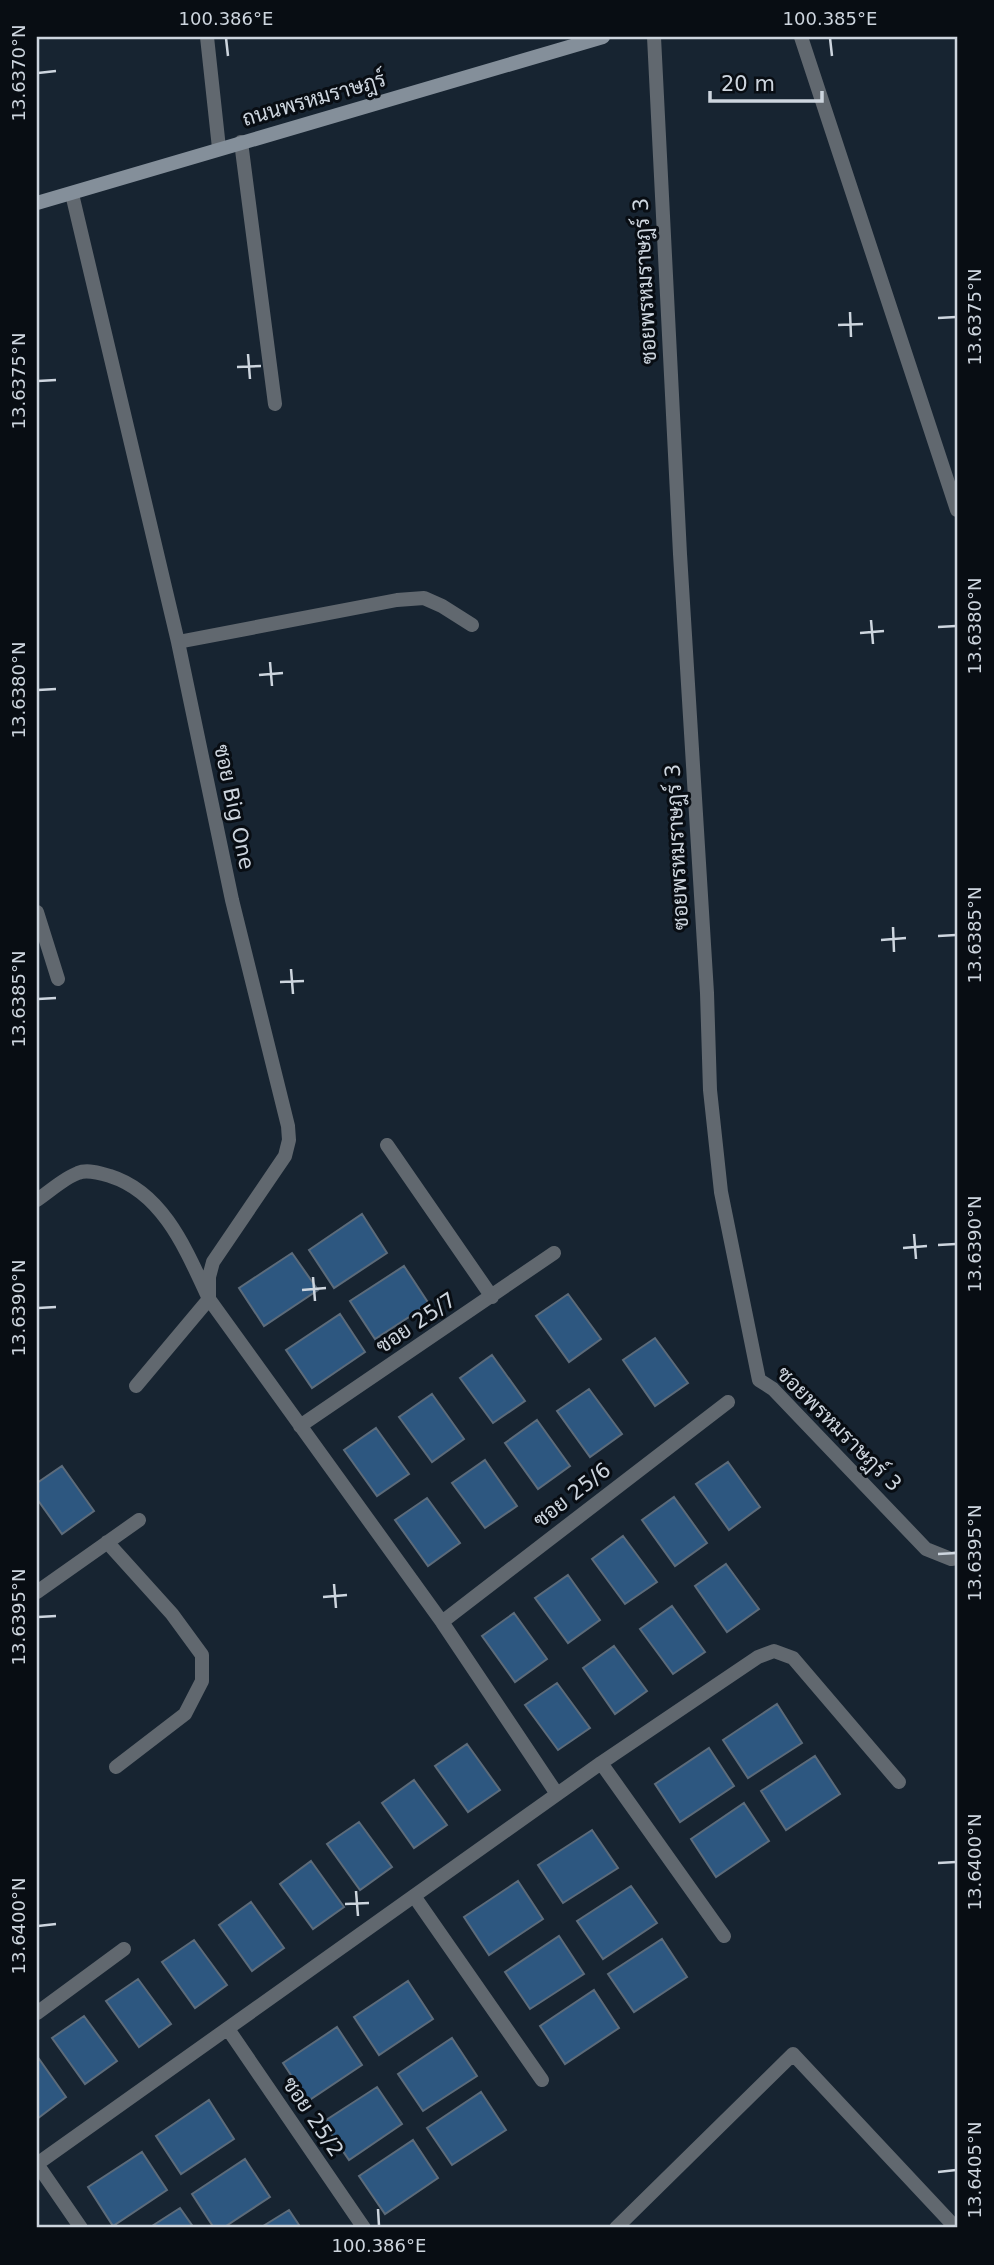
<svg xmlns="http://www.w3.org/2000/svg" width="994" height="2265" viewBox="0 0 994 2265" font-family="'DejaVu Sans',Sarabun,sans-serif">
<rect width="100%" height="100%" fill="#172431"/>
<path fill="#2d5780" stroke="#5c6b7a" stroke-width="2" d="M362,1214L387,1253L334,1288L309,1250Z
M292,1253L318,1290L264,1326L239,1288Z
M404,1266L429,1304L375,1339L350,1301Z
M568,1294L601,1339L569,1362L536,1316Z
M340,1314L365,1352L312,1388L286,1350Z
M655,1338L688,1383L655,1406L623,1360Z
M492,1355L525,1401L493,1423L460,1378Z
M589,1389L622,1434L590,1457L557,1411Z
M432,1394L464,1439L432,1462L399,1417Z
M537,1420L570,1466L538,1489L505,1443Z
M376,1428L409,1474L377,1496L344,1450Z
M485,1460L517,1506L485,1528L452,1483Z
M728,1462L760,1507L729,1530L696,1484Z
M62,1466L94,1511L62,1534L37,1499V1483Z
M674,1497L707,1543L675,1566L642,1520Z
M427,1498L460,1543L428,1566L395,1520Z
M623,1536L657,1582L625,1604L592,1559Z
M726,1564L759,1609L727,1632L695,1586Z
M568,1575L600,1620L568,1643L535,1598Z
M672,1606L705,1652L673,1674L640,1629Z
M514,1613L547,1659L515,1682L482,1636Z
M614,1646L647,1691L615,1714L583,1668Z
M557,1683L590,1728L558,1750L525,1705Z
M777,1704L802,1743L748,1778L723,1740Z
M467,1744L500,1790L468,1812L435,1766Z
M709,1748L734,1786L680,1822L655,1784Z
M815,1756L840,1794L786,1830L761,1791Z
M414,1780L447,1825L414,1848L382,1803Z
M744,1803L769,1841L716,1877L691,1839Z
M359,1822L392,1867L360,1890L327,1844Z
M592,1830L618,1868L563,1903L538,1865Z
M311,1861L344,1907L313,1929L280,1884Z
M518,1881L543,1919L489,1955L464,1917Z
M631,1886L657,1923L603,1959L577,1921Z
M251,1902L284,1948L252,1971L219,1925Z
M559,1936L584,1974L530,2009L505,1972Z
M662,1939L687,1977L634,2012L608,1974Z
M194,1940L227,1985L195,2008L162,1962Z
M138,1979L171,2024L139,2047L106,2001Z
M408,1981L433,2019L379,2055L354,2017Z
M594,1990L619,2028L565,2064L540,2026Z
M84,2016L117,2061L85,2084L52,2038Z
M337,2027L362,2065L308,2101L283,2063Z
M452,2038L477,2076L423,2111L398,2074Z
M37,2056L66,2097L37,2119Z
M377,2087L402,2124L349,2160L323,2122Z
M481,2092L506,2130L452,2165L427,2128Z
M209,2100L234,2139L181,2174L156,2136Z
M413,2140L438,2178L385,2214L359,2176Z
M142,2152L167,2190L113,2226L88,2187Z
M245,2159L270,2197L223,2228H214L192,2194Z
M180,2208L194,2228H149Z
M289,2210L301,2228H260Z"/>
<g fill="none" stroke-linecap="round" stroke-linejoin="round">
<path stroke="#61686f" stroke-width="14" d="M207,37L219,148
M654,37L680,554L707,993L710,1090L721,1192L759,1380L773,1389L926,1549L951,1559L957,1558
M801,37L957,510
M241,142L275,404
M72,194L178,642L232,900L288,1126L289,1140L285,1156L213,1262L209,1277V1299L136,1386
M178,642L397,600L424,598L442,606L472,625
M37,912L58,979
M387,1145L492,1297
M37,1200C49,1192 64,1178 78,1173C87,1169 100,1173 110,1176C164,1193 187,1252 209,1299L442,1622L557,1794
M300,1426L554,1253
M107,1542L172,1614L202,1655V1681L185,1714L116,1767
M37,1592L139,1520
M442,1622L728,1402
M601,1763L724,1936
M414,1896L542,2080
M37,2013L124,1949
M228,2029L364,2228
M37,2164L601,1763L758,1657L774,1651L793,1658L899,1782
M37,2164L81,2228
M616,2228L793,2054L956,2228"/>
<path stroke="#848f9a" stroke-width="14" d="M37,203L603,37"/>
</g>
<path fill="none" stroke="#cdd5de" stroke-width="2.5" d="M226,38L228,56M830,38L832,56M38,73L56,71M850,312L851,337M938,318L956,317M838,325L863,324M248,354L250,379M237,367L261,366M38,381L56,380M871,620L873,644M938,627L956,626M860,633L884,631M270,662L272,686M259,675L283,673M38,690L56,689M893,927L894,952M938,936L956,935M881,940L906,938M291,969L293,994M280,982L304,981M38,999L56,998M914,1234L916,1259M938,1245L956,1244M903,1248L927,1246M313,1277L315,1301M302,1290L326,1288M38,1308L56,1307M938,1554L956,1553M334,1584L336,1608M323,1597L347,1595M38,1617L56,1616M938,1863L956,1862M356,1891L358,1916M345,1904L369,1903M38,1926L56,1924M938,2172L956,2170M378,2209L379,2226"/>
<g text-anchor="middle" stroke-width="6" stroke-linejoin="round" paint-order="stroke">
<g font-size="21" fill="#cdd5de" stroke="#080d13">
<text transform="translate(314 99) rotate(-16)" y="7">ถนนพรหมราษฎร์</text>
<text transform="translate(645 281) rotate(-93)" y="7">ซอยพรหมราษฎร์ 3</text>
<text transform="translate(234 807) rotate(78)" y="7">ซอย Big One</text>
<text transform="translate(677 847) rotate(-93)" y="7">ซอยพรหมราษฎร์ 3</text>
<text transform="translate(416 1323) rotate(-34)" y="7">ซอย 25/7</text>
<text transform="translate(839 1429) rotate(45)" y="7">ซอยพรหมราษฎร์ 3</text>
<text transform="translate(572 1495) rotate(-38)" y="7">ซอย 25/6</text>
<text transform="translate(313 2117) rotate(56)" y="7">ซอย 25/2</text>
</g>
</g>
<rect width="994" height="2265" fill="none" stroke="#080d13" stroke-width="77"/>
<path d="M710 91v10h112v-10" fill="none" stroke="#cdd5de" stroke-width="3.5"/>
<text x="721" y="91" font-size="21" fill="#cdd5de" stroke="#080d13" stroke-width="5" paint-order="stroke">20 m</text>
<rect x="38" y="38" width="918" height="2188" fill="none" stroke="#cdd5de" stroke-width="2.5"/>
<g font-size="18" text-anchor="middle" fill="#cdd5de">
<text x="226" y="25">100.386°E</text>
<text x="830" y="25">100.385°E</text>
<text transform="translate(19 73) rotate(-90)" y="6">13.6370°N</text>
<text transform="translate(975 317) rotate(-90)" y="6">13.6375°N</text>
<text transform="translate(19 381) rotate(-90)" y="6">13.6375°N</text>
<text transform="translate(975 626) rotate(-90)" y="6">13.6380°N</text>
<text transform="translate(19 690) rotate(-90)" y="6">13.6380°N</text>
<text transform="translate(975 935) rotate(-90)" y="6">13.6385°N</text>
<text transform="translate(19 999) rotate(-90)" y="6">13.6385°N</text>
<text transform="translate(975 1244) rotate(-90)" y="6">13.6390°N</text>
<text transform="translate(19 1308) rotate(-90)" y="6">13.6390°N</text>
<text transform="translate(975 1553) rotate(-90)" y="6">13.6395°N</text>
<text transform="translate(19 1617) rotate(-90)" y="6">13.6395°N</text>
<text transform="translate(975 1862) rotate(-90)" y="6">13.6400°N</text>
<text transform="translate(19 1926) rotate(-90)" y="6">13.6400°N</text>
<text transform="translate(975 2170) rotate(-90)" y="6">13.6405°N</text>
<text x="379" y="2252">100.386°E</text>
</g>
</svg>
